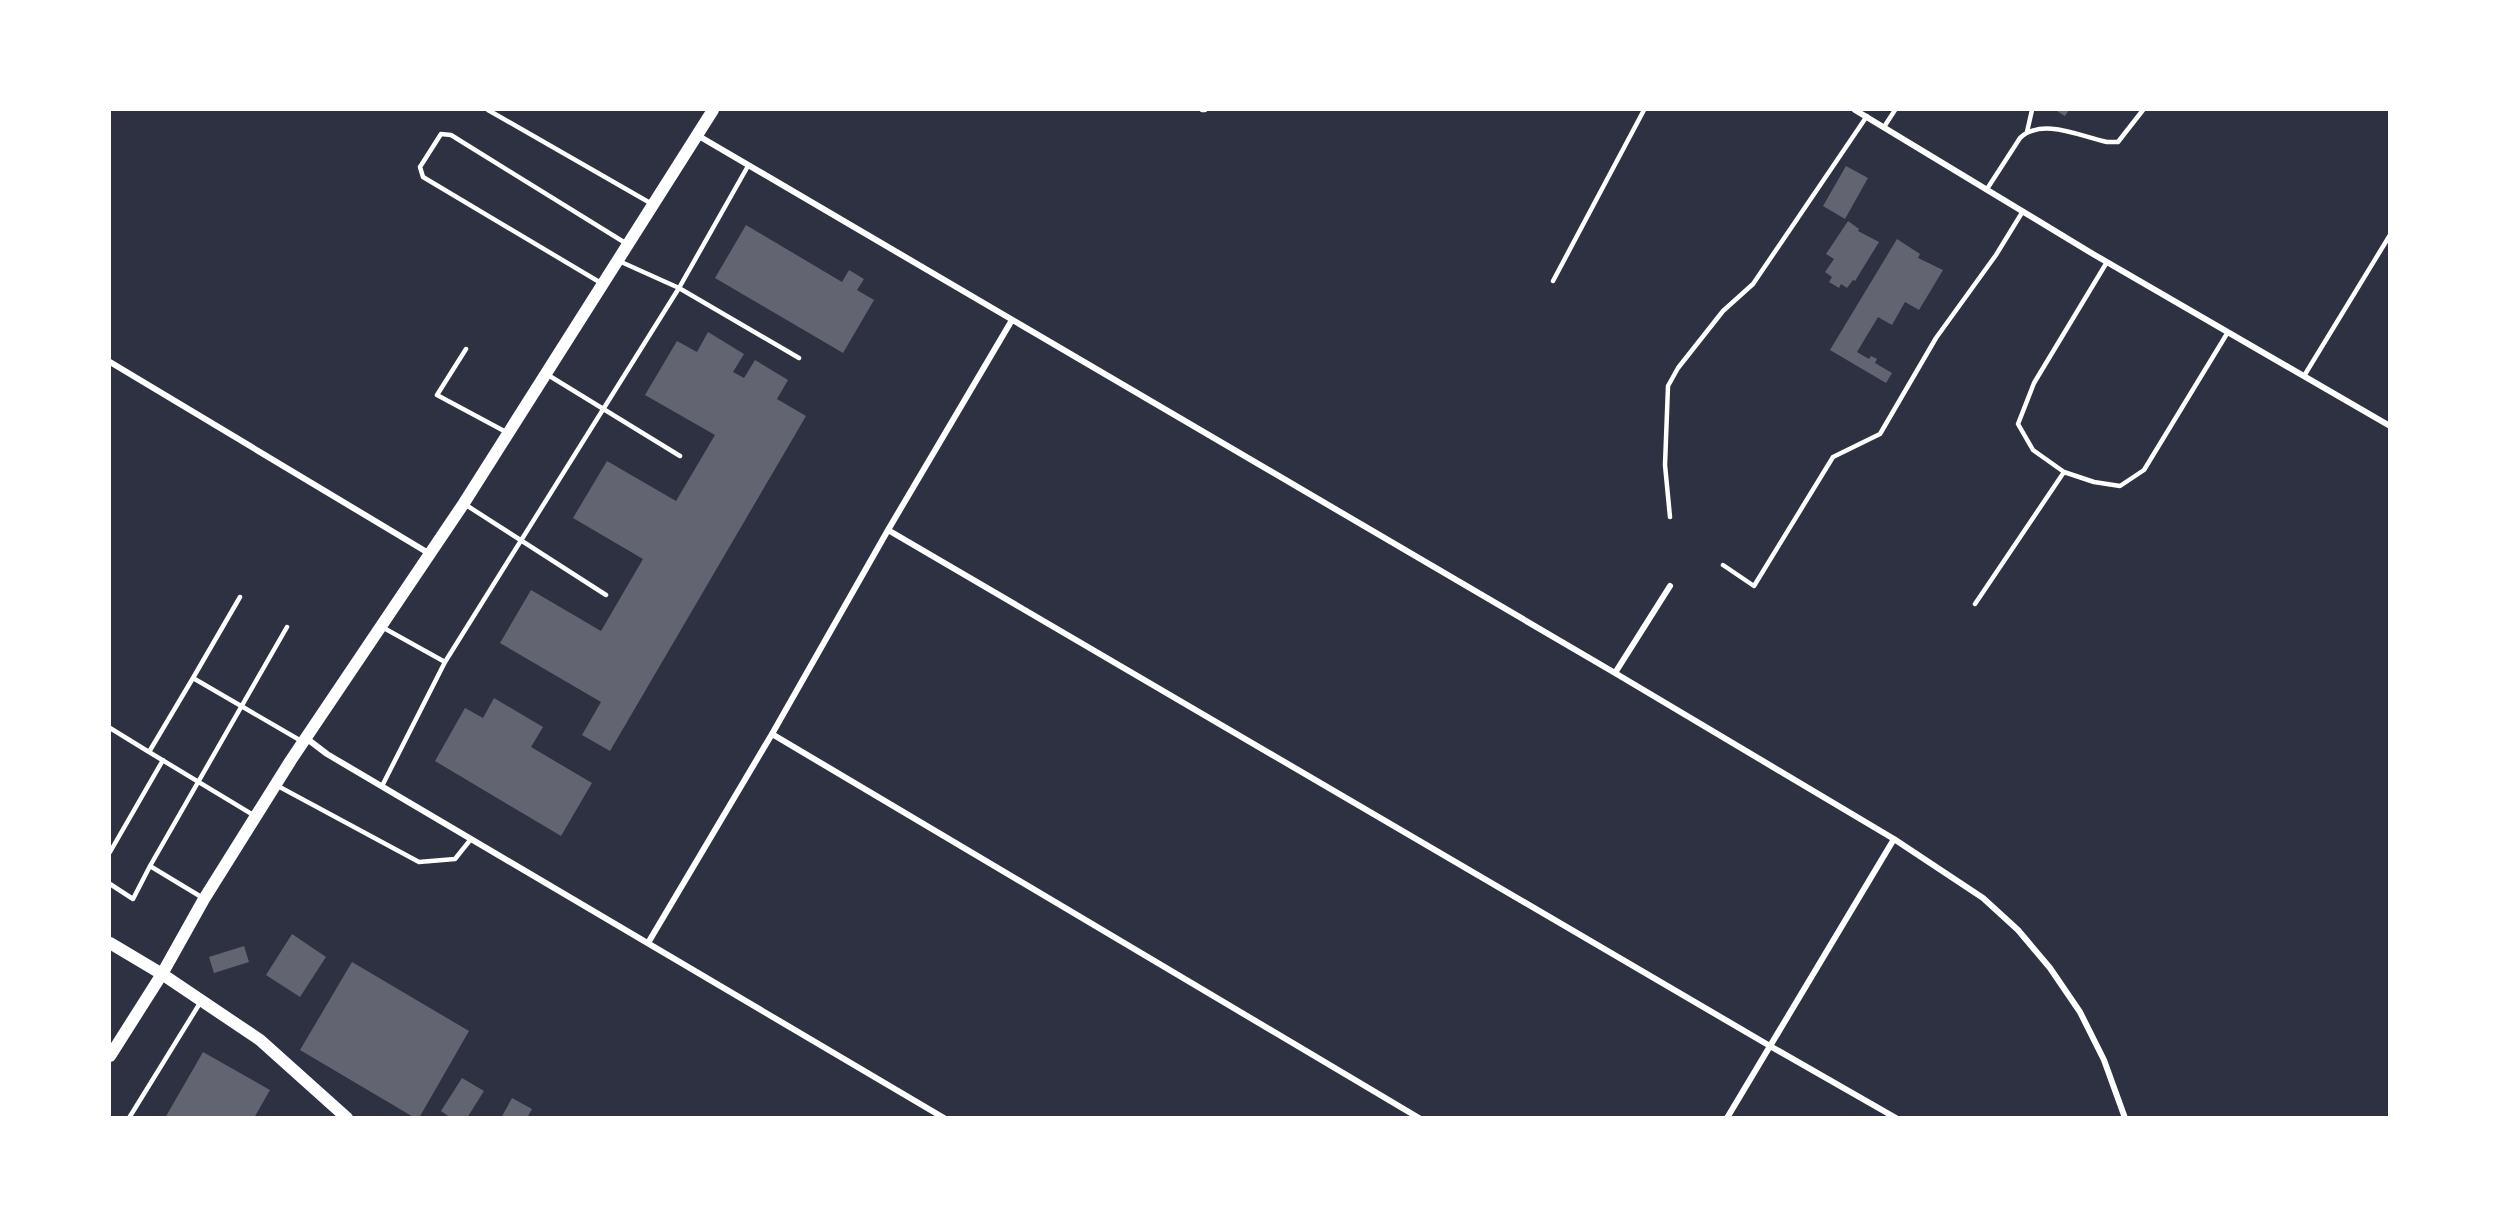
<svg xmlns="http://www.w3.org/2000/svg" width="2499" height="1227" viewBox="0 0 2499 1227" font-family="Jost,sans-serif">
<rect width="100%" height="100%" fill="#2d3142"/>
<path fill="#626471" d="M2055,110H2069L2065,116Z
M1846,166L1868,178L1845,219L1823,206Z
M1848,221L1859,229L1858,231L1879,242L1855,281L1853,280L1847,288L1841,284L1839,288L1829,282L1832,277L1825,272L1834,259L1826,254Z
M746,225L842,282L849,270L864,279L857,290L874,300L843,353L715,278Z
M1897,239L1920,254L1918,258L1943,270L1919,310L1905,302L1892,325L1878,317L1857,352L1869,359L1871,356L1877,359L1875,363L1892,373L1886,383L1830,350Z
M708,332L744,354L733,372L744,378L755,360L788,380L777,399L806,416L610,751L582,735L601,702L500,643L531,590L601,631L643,559L573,518L607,461L676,501L715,435L645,395L677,341L697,352Z
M494,698L543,727L531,747L592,783L561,836L435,761L465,708L483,718Z
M292,934L326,957L300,997L266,975Z
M244,946L249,962L214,973L209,957Z
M352,962L469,1031L419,1118H415L300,1050Z
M203,1052L270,1090L254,1118H165Z
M462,1078L484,1091L467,1118H451L441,1111Z
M512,1098L532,1109L527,1118H501Z"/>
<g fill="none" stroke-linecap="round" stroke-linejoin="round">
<path stroke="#fff" stroke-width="4.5" d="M488,110L652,204
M1202,110H1205
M1884,127L1895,110
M2027,132L2032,110
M1987,189L2020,138C2042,117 2082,137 2107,142H2118L2143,110
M619,261L679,288L799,358
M1553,281L1644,110
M601,283L423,177L420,167L441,134L451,135L627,244
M466,349L437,395L506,432
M548,375L680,456
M2304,376L2390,235
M2064,472L2033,450L2018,424L2034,383L2107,262
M466,505L606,595
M1670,517L1665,465L1668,386L1678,368L1723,311L1753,284L1867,116
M1723,565L1754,586L1833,457L1880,434L1936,338L1996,255L2023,211
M1975,604L2064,472L2094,482L2120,486L2144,470L2228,332
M382,627L445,662
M193,678L240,597
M110,728L149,752
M276,785L419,862L455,859L471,839
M382,786L445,662L679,288L748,166
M255,816L149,752L193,678L303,742
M110,852L163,760
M110,884L133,899L150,866
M203,898L150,866L287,627
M129,1118L200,1003"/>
<path stroke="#fff" stroke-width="6" d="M1855,110L2093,254L2390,426
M697,135L1615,673L1894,839L1983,898L2018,930L2050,968L2080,1012L2104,1060L2125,1118
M110,362L430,554
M888,530L1770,1046L1896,1118
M1615,673L1670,586
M772,734L1419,1118
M306,738L327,754L944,1118
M648,943L772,734L888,530L1012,320
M1727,1118L1894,839"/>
<path stroke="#fff" stroke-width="12" d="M110,943L162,974L260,1040L347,1118
M110,1056L162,974L204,899L291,760L464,503L713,110"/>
</g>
<rect width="2499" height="1227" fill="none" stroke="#ffffff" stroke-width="222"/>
</svg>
